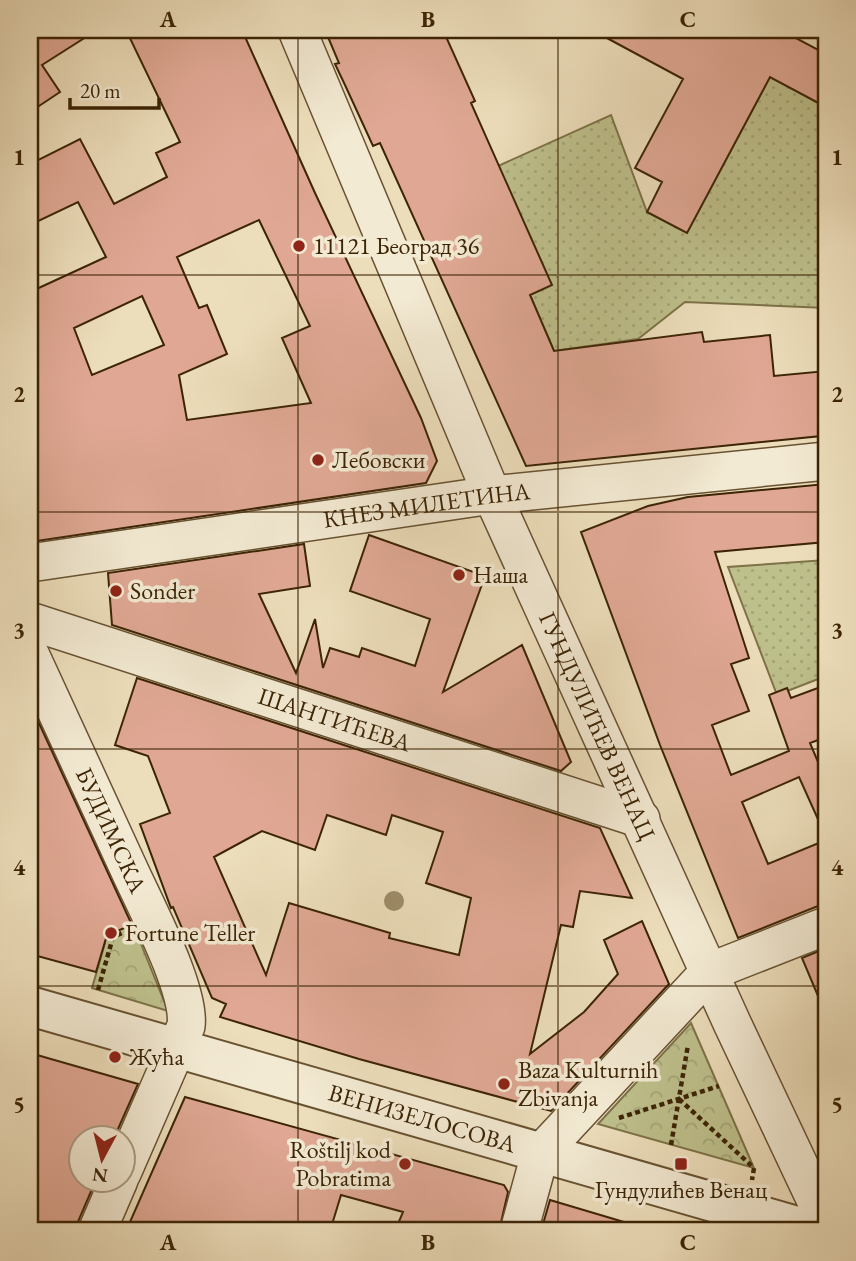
<svg xmlns="http://www.w3.org/2000/svg" width="856" height="1261" viewBox="0 0 856 1261" font-family="'EB Garamond',serif">
<defs>
<pattern id="park-crowns" width="20" height="18" patternUnits="userSpaceOnUse" patternTransform="scale(1.75)"><rect width="20" height="18" fill="#bec08c"/><path d="M2 6a3 3 0 1 1 6 0M12 15a3 3 0 1 1 6 0" fill="none" stroke="#a4a577"/></pattern>
<pattern id="garden-dots" width="8" height="8" patternUnits="userSpaceOnUse" patternTransform="scale(1.75)"><rect width="8" height="8" fill="#bec08c"/><path d="M2 2h.1M6 6h.1" fill="none" stroke="#a4a577" stroke-width="1.8" stroke-linecap="round"/></pattern>
</defs>
<rect width="100%" height="100%" fill="#eddebb"/>
<filter id="stains"><feTurbulence type="fractalNoise" baseFrequency=".00286" numOctaves="4"/><feColorMatrix values="0 0 0 0 .2 0 0 0 0 .09 0 0 0 0 .02 0 0 0 .5 -.17"/></filter>
<radialGradient id="worn" r=".72"><stop offset=".6" stop-color="#630" stop-opacity="0"/><stop offset="1" stop-color="#630" stop-opacity=".3"/></radialGradient>
<path fill="url(#park-crowns)" stroke="#7d7248" stroke-width="2" d="M133,924L168,1011L92,988L105,943L93,940Z
M691,1023L754,1168L598,1124Z"/>
<path fill="url(#garden-dots)" stroke="#7d7248" stroke-width="2" d="M770,77L826,107V308L685,302L638,339L554,351L530,295L498,166L611,115L647,212L687,233Z
M826,560V676L777,695L728,567Z"/>
<path fill="#e0a894" stroke="#3c2405" stroke-width="2" fill-rule="evenodd" d="M30,30H97L42,65L60,92L30,112Z
M126,30H242L315,193L421,418L437,461L426,483L30,542V292L106,257L78,202L30,225V164L80,139L114,204L167,177L156,153L180,142ZM259,220L310,326L282,338L311,403L187,420L179,375L227,354L207,305L199,308L177,257ZM142,296L164,345L92,375L74,328Z
M325,30H443L475,101L471,103L552,285L530,295L554,351L702,332L704,342L770,335L774,376L826,371V422H820L821,436L526,466L380,143L373,146L345,85L335,64L339,63Z
M592,30H781L826,54V107L770,77L687,233L647,212L662,182L635,168L683,79Z
M826,484V542L715,552L749,658L731,664L749,711L712,725L731,775L789,751L769,695L787,688L791,698L826,685V737L810,743L826,781V837L799,777L742,802L768,864L826,840V905L818,906L738,938L660,745L581,532L648,506L688,497Z
M369,535L485,576L443,692L522,645L571,762L561,771L112,625L108,573L304,544L310,586L259,594L296,673L315,619L323,668L330,648L359,657L362,648L415,666L430,619L350,591Z
M137,678L600,828L632,898L580,891L573,927L561,925L530,1054L584,1012L618,974L604,940L642,921L669,984L551,1111L359,1059L220,1017L226,1004L212,998L173,907L171,908L140,824L170,813L148,756L115,745ZM327,815L386,835L392,815L443,832L426,883L471,898L459,955L389,938L390,933L289,903L266,975L214,857L262,831L315,850Z
M38,721L132,925L107,935L96,972L30,954V725Z
M826,948V1015L802,958Z
M30,1053L138,1084L114,1138H80V1180H96L74,1231H30Z
M185,1097L504,1185L508,1192L499,1231H395L403,1212L341,1195L330,1231H126Z
M550,1200L634,1225L633,1231H541Z"/>
<g fill="none" stroke-linecap="round" stroke-linejoin="round">
<g stroke="#685232" stroke-width="40">
<g id="minor">
<path id="s1" d="M297,30L492,495L732,1023L826,1222"/>
<path id="s2" d="M30,563L492,495L826,461"/>
<path id="s3" d="M30,621L641,819"/>
<path id="s4" d="M30,654C62,725 95,796 128,867C144,903 191,990 186,1026L122,1173"/>
<path d="M97,1231L119,1180"/>
<path d="M519,1231L540,1154L709,972L826,926"/>
</g>
</g>
<g stroke="#685232" stroke-width="42">
<g id="tertiary">
<path id="s5" d="M30,1006L814,1231"/>
</g>
</g>
<path stroke="#3c2405" stroke-width="4.5" stroke-dasharray="5 3.5" stroke-linecap="butt" d="M98,990L113,937L122,933
M679,1099L754,1168L752,1180
M619,1118L719,1086
M671,1145L688,1045"/>
<use href="#minor" stroke="#f3ead3" stroke-width="37"/>
<use href="#tertiary" stroke="#f3ead3" stroke-width="38"/>
</g>
<circle fill="#9d8d6a" cx="394" cy="901" r="10"/>
<path fill="none" stroke="#3c2405" stroke-width="2" stroke-opacity="0.55" d="M298,30V1231M558,30V1231M30,275H826M30,512H826M30,749H826M30,986H826"/>
<g fill="#8f2418" stroke="#f3ead3" stroke-width="2.5">
<circle cx="299" cy="246" r="7"/>
<circle cx="318" cy="460" r="7"/>
<circle cx="459" cy="575" r="7"/>
<circle cx="116" cy="591" r="7"/>
<circle cx="111" cy="933" r="7"/>
<circle cx="115" cy="1057" r="7"/>
<circle cx="504" cy="1084" r="7"/>
<circle cx="405" cy="1164" r="7"/>
<rect x="674" y="1157" width="14" height="14" rx="3.5"/>
</g>
<g text-anchor="middle" stroke-width="7" stroke-linejoin="round" paint-order="stroke">
<g font-size="24" fill="#3c2405" stroke="#f3ead3" text-anchor="start">
<text x="313" y="254">11121 Београд 36</text>
<text x="332" y="468">Лебовски</text>
<text x="473" y="583">Наша</text>
<text x="130" y="599">Sonder</text>
<text x="125" y="941">Fortune Teller</text>
<text x="129" y="1065">Жућа</text>
<text x="518" y="1078">Baza Kulturnih<tspan x="518" dy="28">Zbivanja</tspan></text>
<text x="391" y="1158" text-anchor="end">Roštilj kod<tspan x="391" dy="28">Pobratima</tspan></text>
<text x="681" y="1198" text-anchor="middle">Гундулићев Венац</text>
</g>
<g font-size="24" fill="#3c2405" stroke="#f3ead3">
<text dy="8" stroke="none"><textPath href="#s2" startOffset="401">КНЕЗ МИЛЕТИНА</textPath></text>
<text dy="8" stroke="none"><textPath href="#s3" startOffset="320">ШАНТИЋЕВА</textPath></text>
<text dy="8" stroke="none"><textPath href="#s1" startOffset="758">ГУНДУЛИЋЕВ ВЕНАЦ</textPath></text>
<text dy="8" stroke="none"><textPath href="#s4" startOffset="194">БУДИМСКА</textPath></text>
<text dy="8" stroke="none"><textPath href="#s5" startOffset="408">ВЕНИЗЕЛОСОВА</textPath></text>
</g>
</g>
<rect width="856" height="1261" fill="none" stroke="#eddebb" stroke-width="77"/>
<g transform="translate(102 1159) rotate(187)"><circle r="33" fill="#f3ead3" stroke="#aa9b81" stroke-width="2"/>
<path d="M0-5L12 26L0 18L-12 26Z" fill="#8f2418"/>
<text y="-10" font-size="19" font-weight="bold" text-anchor="middle" fill="#3c2405">N</text>
</g>
<path d="M70 98v10h89v-10" fill="none" stroke="#3c2405" stroke-width="3.5"/>
<text x="80" y="98" font-size="21" fill="#3c2405" stroke="#f3ead3" stroke-width="5" paint-order="stroke">20 m</text>
<rect x="38" y="38" width="780" height="1184" fill="none" stroke="#3c2405" stroke-width="2.5"/>
<g font-size="23" text-anchor="middle" font-weight="bold" fill="#3c2405">
<text x="168" y="27">A</text>
<text x="428" y="27">B</text>
<text x="688" y="27">C</text>
<text x="19" y="165">1</text>
<text x="837" y="165">1</text>
<text x="19" y="402">2</text>
<text x="837" y="402">2</text>
<text x="19" y="638">3</text>
<text x="837" y="638">3</text>
<text x="19" y="875">4</text>
<text x="837" y="875">4</text>
<text x="19" y="1112">5</text>
<text x="837" y="1112">5</text>
<text x="168" y="1250">A</text>
<text x="428" y="1250">B</text>
<text x="688" y="1250">C</text>
</g>
<rect width="100%" height="100%" filter="url(#stains)"/>
<rect width="100%" height="100%" fill="url(#worn)"/>
</svg>
